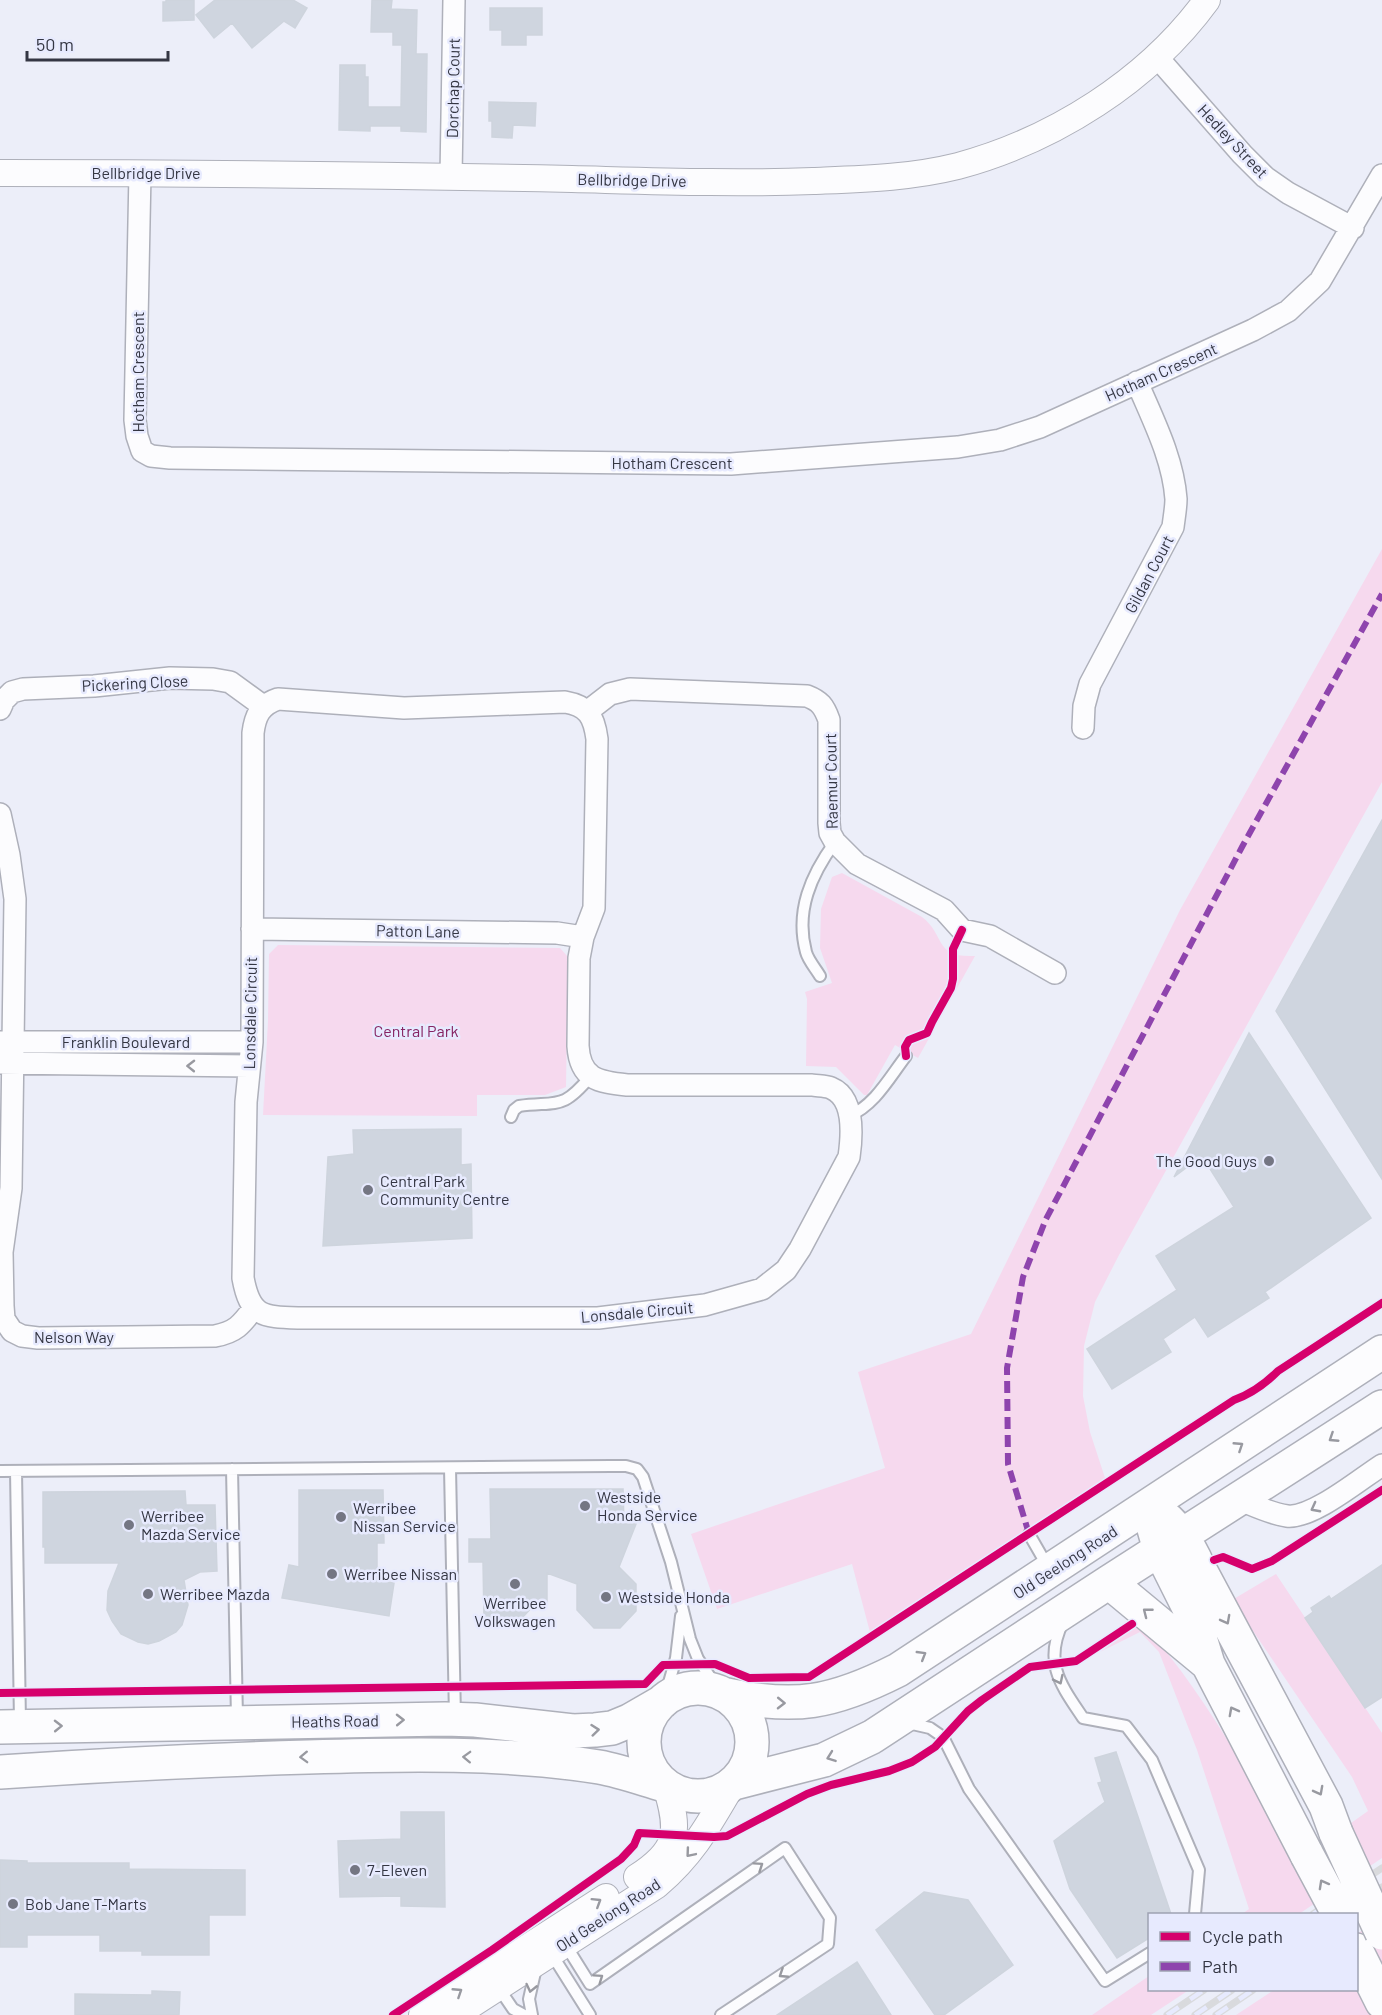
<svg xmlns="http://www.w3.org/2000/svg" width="1382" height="2015" viewBox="0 0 1382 2015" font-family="Barlow,sans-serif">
<rect width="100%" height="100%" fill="#eceef9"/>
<path fill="#f6d9ee" d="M1382,549V782L1119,1255L1095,1302L1084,1346L1083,1396L1090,1432L1106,1481L871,1636L852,1564L717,1609L691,1534L885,1468L858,1372L971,1334L1180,910Z
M842,873L922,917C946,935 933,958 975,956L918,1058L895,1045L867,1095H864L836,1067L806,1066L807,999L805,992L832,983L820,948L821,909L832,877Z
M278,945L560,948L568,957L566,1087L545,1095H477V1116L263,1115L268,1021L269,954Z
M1276,1574L1382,1733V1858L1299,1914H1242L1249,1909L1197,1750L1159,1652L1140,1632L1100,1652L1141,1623C1179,1663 1209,1710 1238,1757C1258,1790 1278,1823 1296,1857L1292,1865L1368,1811L1352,1777L1232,1600Z
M1382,1916V2015H1236L1274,1990H1356L1357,1934Z
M1149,1976L1150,1990H1189L1151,2015H1092Z"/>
<path fill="#cfd5df" stroke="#ced4dd" stroke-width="1.5" d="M166,0H194V20L163,21V2H166Z
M215,0H293L307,8L295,28L284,21L252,48L232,23L214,38L196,15Z
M372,0H392L391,9L417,10L416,54H427L426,132L401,131V126H370V131L339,130L340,65H365V77H368V107H401L402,45H393V32H371Z
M490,8H542V35H526V45H502V30H490Z
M489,102L536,103L535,126L513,125L512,138L492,137V121H489Z
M1382,820V1179L1276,1011Z
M1249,1033L1371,1218L1265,1292L1269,1298L1208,1337L1195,1317L1163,1339L1171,1352L1112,1389L1087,1349L1177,1290L1156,1256L1234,1207L1202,1156L1174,1177Z
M461,1129V1165L471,1164L472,1238L323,1246L328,1157L354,1154L353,1130Z
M490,1489H623L624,1524H636L619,1567L636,1584V1611L620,1628H594L577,1610V1584L547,1573V1604H535L521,1619H484L483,1562H469V1539H491Z
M299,1490H383L384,1543H377V1580L394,1583L389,1616L282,1598L289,1565L299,1567Z
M185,1491L186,1505H215L217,1571L200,1572L184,1580L188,1605L182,1625L176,1632L159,1641L148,1644L138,1642L121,1634L112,1621L107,1610L108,1591L119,1563H45V1547H43V1492Z
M1382,1565V1697L1365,1708L1305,1618L1313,1612L1311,1608L1329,1596L1331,1599Z
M1116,1752L1171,1914H1149V1938L1117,1958L1070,1889L1054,1841L1105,1802L1098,1783L1102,1782L1095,1758Z
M401,1812H444L445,1907L401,1906V1896L340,1897L338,1841L401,1839Z
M0,1860L27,1861V1863H129V1869L245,1870V1915H209V1955H142V1951H100V1935H27V1947H0Z
M924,1892L968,1900L1013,1965L944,2015H935L876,1930Z
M857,1962L891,2015H777Z
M152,1991L180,1992L179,2015H75V1994L152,1995Z"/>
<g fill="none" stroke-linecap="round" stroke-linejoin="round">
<g stroke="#aeb0ba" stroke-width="14">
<path id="service" d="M820,976C816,969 808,960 806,952C795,911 811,875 835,842
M849,1116C875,1105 889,1078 906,1056
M511,1117L514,1110L519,1106C559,1101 562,1110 590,1077
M450,1468L455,1717
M232,1469L237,1718
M0,1471L611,1466H626L637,1469L643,1477L671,1562L690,1639L698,1659L720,1692
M16,1471L20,1722
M1029,1534L1048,1567
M1063,1622C1043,1663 1061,1685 1083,1718L1126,1726L1152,1760L1199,1870L1195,1914
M664,1700L676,1658L681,1616
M908,1723L930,1728L943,1737L969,1789L1105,1981L1150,1953
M565,1944L590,1984L785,1848L830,1918L828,1944L721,2015
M551,1953L590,2015
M498,1987L513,2009L524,2015
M532,2015L529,1999L536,1968"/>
</g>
<g stroke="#aeb0ba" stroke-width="24">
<path id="minor" d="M1157,57L1242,154L1265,177L1288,193L1353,228
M140,173L135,420L137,436L142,451L151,456L170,458L731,464L958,447L1000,440L1040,427L1253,330L1288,311L1320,281L1382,175
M451,176L454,0
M278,699L404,708L565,702C588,706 594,716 597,739L594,908L583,937L579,958L578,1046C580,1079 598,1082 627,1085H812C818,1086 826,1086 831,1088C855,1098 852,1136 849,1157L800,1249L786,1270L762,1289L705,1305L598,1318H298C262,1317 250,1316 243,1278L246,1102L252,1042L253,733C255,716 260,705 278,699Z
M0,709L4,700L12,692L23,689L94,686L170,678L213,679L230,682L263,706
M588,711L610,694L630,689L807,696C820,701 824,706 829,720V823L830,833L835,842L857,864L944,910L962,930L990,936L1055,973
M1083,728L1084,706L1090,684L1173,527C1174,518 1176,508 1176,499C1173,458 1153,420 1137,382
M0,814L9,855L15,899L11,1188L2,1252L3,1306L4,1319L12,1331L22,1336L38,1338L215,1336C236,1332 241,1325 254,1308
M252,929L557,933L583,937
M1,1042H252
M1,1063L249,1066
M1238,1499C1253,1505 1271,1514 1287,1516C1312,1519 1360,1479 1382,1465"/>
</g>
<g stroke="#aeb0ba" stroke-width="28">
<path id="tertiary" d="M0,173C191,173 381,175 572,179C652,181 733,184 813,181C862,179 910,178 958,166C1054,140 1148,81 1207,0
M637,1877C679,1850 680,1832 666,1786
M422,2015L606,1897
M455,2015L657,1885C693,1854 708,1826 732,1785"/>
</g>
<g stroke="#aeb0ba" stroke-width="36">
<path id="primary" d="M1168,1520C1182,1533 1191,1550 1199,1568L1326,1806L1336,1833
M1154,1529L1160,1550L1194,1618L1208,1664L1307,1855
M1109,1582L1208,1664
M644 1742a54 54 0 1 1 108 0a54 54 0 1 1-108 0Z
M723,1694C795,1710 833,1703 898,1670L1382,1352
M0,1727L445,1719L475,1720L573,1731L595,1730L612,1728L629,1721L662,1702
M0,1772C103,1765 205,1760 308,1757C402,1754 506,1752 599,1767C621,1771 643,1779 664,1785
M734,1783L824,1760L872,1737L1109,1582L1382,1407
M1356,1950L1382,2002"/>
</g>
<use href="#service" stroke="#fcfcfe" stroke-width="10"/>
<use href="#minor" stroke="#fcfcfe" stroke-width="21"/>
<use href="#tertiary" stroke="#fcfcfe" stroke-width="26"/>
<use href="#primary" stroke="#fcfcfe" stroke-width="33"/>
<g stroke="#d9dadd" stroke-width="7">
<path id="rail" d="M1313,1914L1382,1868
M1342,1914L1382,1887
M1356,1919L1382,1902
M1167,2015L1204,1990
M1195,2015L1232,1990
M1216,2015L1253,1990"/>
</g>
<use href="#rail" stroke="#e7eafe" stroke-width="4.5" stroke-dasharray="14" stroke-linecap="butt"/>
<g stroke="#aeb0ba" stroke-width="36" stroke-linecap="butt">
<path id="primary-bridge" d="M1336,1833L1382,1933
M1307,1855L1338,1913"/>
</g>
<use href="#primary-bridge" stroke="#fcfcfe" stroke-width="33"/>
<path stroke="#8e44ad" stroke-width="6" stroke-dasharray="12 6" stroke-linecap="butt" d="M1029,1534L1008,1464L1007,1368L1023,1277L1046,1219L1242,847L1382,594"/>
<g stroke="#e7eafe" stroke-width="11">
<path id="cycleway" d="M906,1056L905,1047L909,1040L927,1033L932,1022L951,988L953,979V949L962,930
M1214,1560L1223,1557L1252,1569L1272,1561L1382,1490
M0,1693L645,1684L663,1665L715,1664L749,1678L809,1677L1234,1400C1251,1394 1265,1384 1278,1371L1382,1303
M393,2015L492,1950L621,1859L634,1845L639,1833L714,1837L727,1836L807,1794L831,1785L889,1771L912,1762L935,1747L968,1711L982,1700L1030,1667L1076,1661L1132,1624"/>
</g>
<use href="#cycleway" stroke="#d6006c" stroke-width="8"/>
</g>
<defs><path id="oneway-chevron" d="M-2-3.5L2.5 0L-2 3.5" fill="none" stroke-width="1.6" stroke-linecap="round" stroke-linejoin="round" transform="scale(1.5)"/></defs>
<g stroke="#9899a0">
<use href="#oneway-chevron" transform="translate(191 1066) rotate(-179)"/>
<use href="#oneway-chevron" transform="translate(1333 1438) rotate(147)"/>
<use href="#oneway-chevron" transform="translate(1239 1446) rotate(-33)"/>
<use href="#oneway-chevron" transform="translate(1315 1508) rotate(152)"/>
<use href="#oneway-chevron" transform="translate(1147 1612) rotate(-142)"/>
<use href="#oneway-chevron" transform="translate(1226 1620) rotate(62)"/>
<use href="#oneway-chevron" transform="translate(922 1655) rotate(-31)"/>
<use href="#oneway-chevron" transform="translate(1059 1680) rotate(64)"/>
<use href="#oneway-chevron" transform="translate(781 1703) rotate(1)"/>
<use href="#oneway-chevron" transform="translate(1233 1711) rotate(-118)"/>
<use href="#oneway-chevron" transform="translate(400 1720) rotate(-1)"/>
<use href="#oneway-chevron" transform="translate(58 1726) rotate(-1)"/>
<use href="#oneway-chevron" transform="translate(595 1730) rotate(-6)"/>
<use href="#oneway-chevron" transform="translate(304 1757) rotate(178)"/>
<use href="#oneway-chevron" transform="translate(467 1757) rotate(-178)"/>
<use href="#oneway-chevron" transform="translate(831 1757) rotate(160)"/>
<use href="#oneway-chevron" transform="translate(1319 1791) rotate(62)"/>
<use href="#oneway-chevron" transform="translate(690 1853) rotate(130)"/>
<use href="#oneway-chevron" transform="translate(759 1866) rotate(-34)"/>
<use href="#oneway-chevron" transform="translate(1323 1884) rotate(-119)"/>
<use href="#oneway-chevron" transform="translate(597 1902) rotate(-32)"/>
<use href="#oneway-chevron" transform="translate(783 1974) rotate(147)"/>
<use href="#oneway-chevron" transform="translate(599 1978) rotate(-35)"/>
<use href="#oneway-chevron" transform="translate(531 1988) rotate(103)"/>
<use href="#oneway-chevron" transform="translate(458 1992) rotate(-33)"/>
</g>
<g fill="#747683" stroke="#e7eafe" stroke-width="2">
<circle cx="1269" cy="1161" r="6"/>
<circle cx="368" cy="1190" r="6"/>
<circle cx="585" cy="1506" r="6"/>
<circle cx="341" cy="1517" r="6"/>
<circle cx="129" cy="1525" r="6"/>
<circle cx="332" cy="1574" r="6"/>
<circle cx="515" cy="1584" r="6"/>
<circle cx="148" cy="1594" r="6"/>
<circle cx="606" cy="1597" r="6"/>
<circle cx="355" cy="1870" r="6"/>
<circle cx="13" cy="1904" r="6"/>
</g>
<g text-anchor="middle" stroke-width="5" stroke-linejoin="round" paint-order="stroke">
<g font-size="16" fill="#343643" stroke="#e7eafe">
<text transform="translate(453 88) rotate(-89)" y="6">Dorchap Court</text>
<text transform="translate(1233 141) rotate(47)" y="6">Hedley Street</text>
<text x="146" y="179">Bellbridge Drive</text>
<text transform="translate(632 180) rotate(1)" y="6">Bellbridge Drive</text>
<text transform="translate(138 372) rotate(-90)" y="6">Hotham Crescent</text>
<text transform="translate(1161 372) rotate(-24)" y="6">Hotham Crescent</text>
<text x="672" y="469">Hotham Crescent</text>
<text transform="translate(1149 574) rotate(-62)" y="6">Gildan Court</text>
<text transform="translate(135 683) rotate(-3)" y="6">Pickering Close</text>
<text transform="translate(831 781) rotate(-91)" y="6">Raemur Court</text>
<text transform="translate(418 931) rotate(1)" y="6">Patton Lane</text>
<text transform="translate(250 1013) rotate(-89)" y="6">Lonsdale Circuit</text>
<text x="126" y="1048">Franklin Boulevard</text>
<text transform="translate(637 1312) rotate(-5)" y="6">Lonsdale Circuit</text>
<text x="74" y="1343">Nelson Way</text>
<text transform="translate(1065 1562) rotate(-33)" y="6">Old Geelong Road</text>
<text transform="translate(335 1721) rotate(-1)" y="6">Heaths Road</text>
<text transform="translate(608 1915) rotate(-33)" y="6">Old Geelong Road</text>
</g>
<g font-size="16" fill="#862463" stroke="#e7eafe">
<text x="416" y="1037">Central Park</text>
</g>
<g font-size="16" fill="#343643" stroke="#e7eafe" text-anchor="start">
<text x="1257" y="1167" text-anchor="end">The Good Guys</text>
<text x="380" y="1187">Central Park<tspan x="380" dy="18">Community Centre</tspan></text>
<text x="597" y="1503">Westside<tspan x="597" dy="18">Honda Service</tspan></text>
<text x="353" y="1514">Werribee<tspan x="353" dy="18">Nissan Service</tspan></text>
<text x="141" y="1522">Werribee<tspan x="141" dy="18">Mazda Service</tspan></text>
<text x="344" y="1580">Werribee Nissan</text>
<text x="160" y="1600">Werribee Mazda</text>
<text x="618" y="1603">Westside Honda</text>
<text x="515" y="1609" text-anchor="middle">Werribee<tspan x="515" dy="18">Volkswagen</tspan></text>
<text x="367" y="1876">7-Eleven</text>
<text x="25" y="1910">Bob Jane T-Marts</text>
</g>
</g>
<rect x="1148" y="1913" width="210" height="78" fill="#e7eafe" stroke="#9fa2b3" stroke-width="1.5"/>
<rect x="1160" y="1932" width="30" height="9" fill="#d6006c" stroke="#9fa2b3" stroke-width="1.5"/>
<text x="1202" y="1943" font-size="18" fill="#343643">Cycle path</text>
<rect x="1160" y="1962" width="30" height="9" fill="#8e44ad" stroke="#9fa2b3" stroke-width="1.5"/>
<text x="1202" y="1973" font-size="18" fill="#343643">Path</text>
<path d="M27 51v9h141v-9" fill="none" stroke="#343643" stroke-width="3"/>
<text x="36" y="51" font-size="18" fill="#343643" stroke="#e7eafe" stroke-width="4.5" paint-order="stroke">50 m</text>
</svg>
